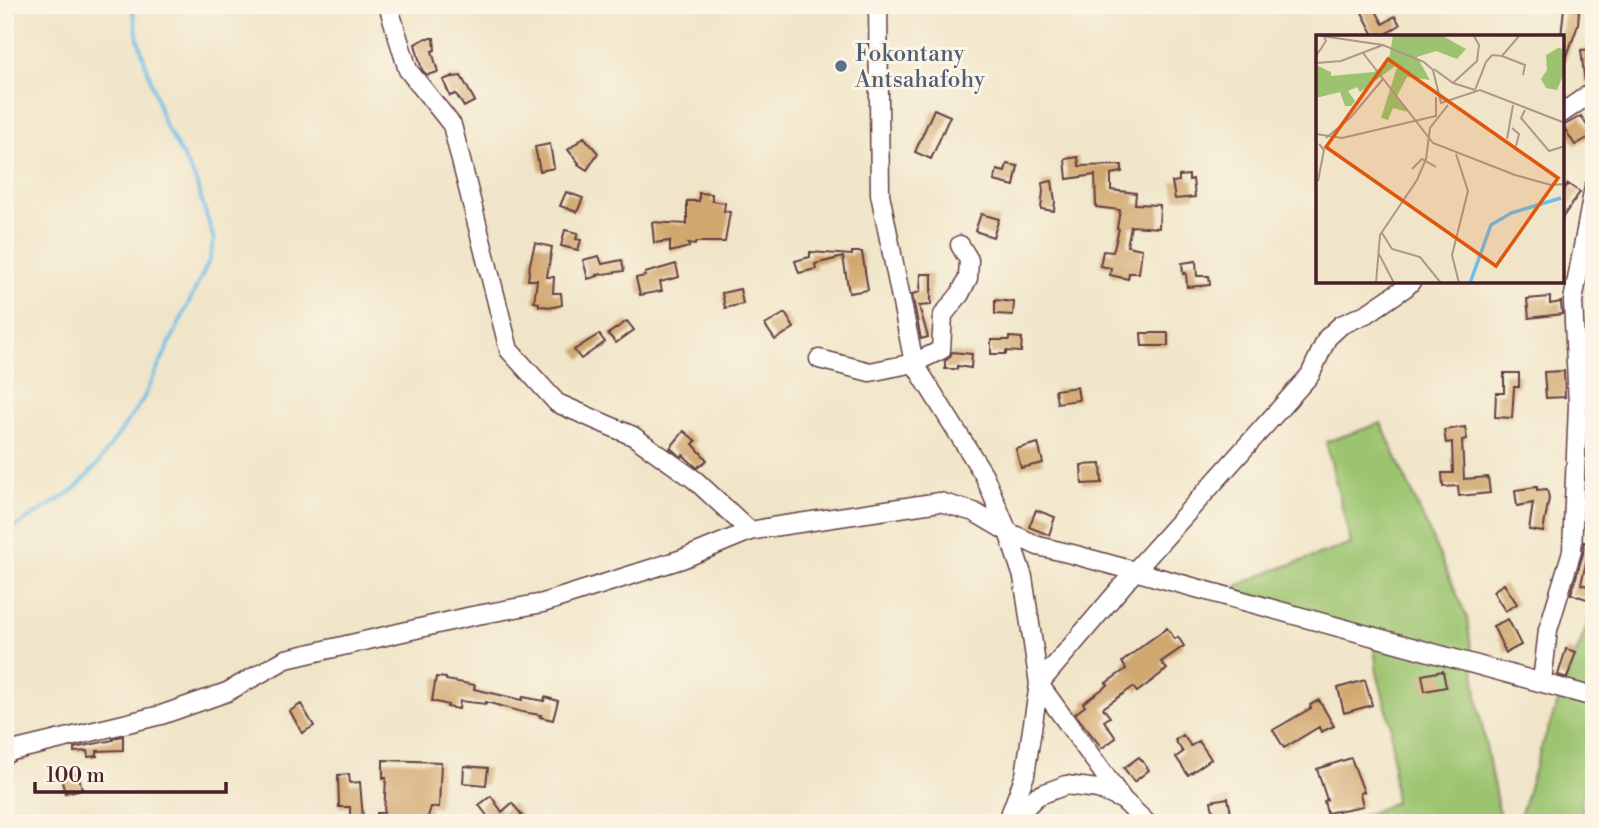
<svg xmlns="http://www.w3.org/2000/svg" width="1599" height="828" viewBox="0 0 1599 828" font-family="'Libre Bodoni',serif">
<rect width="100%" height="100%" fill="#fcf5e5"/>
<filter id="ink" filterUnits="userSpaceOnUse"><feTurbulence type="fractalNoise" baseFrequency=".0143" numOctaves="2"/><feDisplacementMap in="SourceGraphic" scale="14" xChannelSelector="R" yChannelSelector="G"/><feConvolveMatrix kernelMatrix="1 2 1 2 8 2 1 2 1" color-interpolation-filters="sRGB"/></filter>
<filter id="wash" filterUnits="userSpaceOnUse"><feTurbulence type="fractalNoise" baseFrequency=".00686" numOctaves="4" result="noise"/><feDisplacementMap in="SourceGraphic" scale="28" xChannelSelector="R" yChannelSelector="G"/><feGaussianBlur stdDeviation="1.57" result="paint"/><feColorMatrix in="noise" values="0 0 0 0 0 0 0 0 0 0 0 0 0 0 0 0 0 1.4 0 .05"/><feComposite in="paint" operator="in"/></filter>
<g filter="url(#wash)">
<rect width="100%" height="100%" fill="#f0e5c8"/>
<path fill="#9cc470" stroke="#73724e" stroke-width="2" d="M1381,423L1467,617L1479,710L1501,823H1338L1368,814L1395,802L1391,725L1377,673L1373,632L1237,595V586L1266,573L1351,544L1326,442Z
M1594,606V770L1580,803L1587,823H1518L1541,748Z"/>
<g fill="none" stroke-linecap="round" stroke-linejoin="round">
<path stroke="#6fbeea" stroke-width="3.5" d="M5,536L12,529L74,490L97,465L142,401L209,261L214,240L195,179L164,123L138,39L132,5"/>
</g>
<g id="blocks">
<path fill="#d1a76f" d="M1358,5H1373L1383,24L1395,16L1400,25L1381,37H1375Z
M1564,8L1579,10L1578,25L1564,64L1562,63V37H1561Z
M426,38H434L435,50L432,51L438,72L427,75L422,70L415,44Z
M1592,49L1594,80L1585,83L1581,50Z
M453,76V77L461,76L475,101L464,107L456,94L450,96L443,80Z
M934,109L950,116L931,159L915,152Z
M1581,116L1593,135L1575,145L1563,126Z
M584,137L598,153L587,170L578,164L579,163L568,150Z
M550,144L554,168L540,171L535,147Z
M1078,157L1079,166L1122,165V172L1111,174V190L1136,193L1135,204L1160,205L1159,228L1131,226L1127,246L1142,249L1139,273H1129L1128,279L1110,275L1111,268L1100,266L1103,251L1113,252L1119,229L1117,228L1120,210L1096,207L1095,175L1067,179L1065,159Z
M1007,164L1018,166L1014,186L994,181L997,170L1005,172Z
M1189,175V180L1193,179L1195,197L1175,199L1172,182L1179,181V176Z
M1052,181L1055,201L1054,211L1041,209L1043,191L1042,183Z
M1568,184L1580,192L1562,218V193Z
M566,192L583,198L577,212L560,206Z
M699,193L712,194V201L725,203L724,211L730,212L725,242H696L695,245L688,244L689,247L670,252V241L654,243L652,222L687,224V201H699Z
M981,214L999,219L993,237L975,231Z
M565,230L578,233L576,239L581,240L578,250L561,246Z
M535,243L552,247L547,277H554L553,293H561L562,305L554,307L539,306V303L534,302L537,280H528L530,264Z
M810,252L852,255V252H862L868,290L849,293L843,257L815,264L816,269L799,273L795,261L810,257Z
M599,256L602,264L622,260L624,271L597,275L598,276L588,279L583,260Z
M1196,261L1197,276H1209L1210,285L1187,287L1186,273L1183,274L1182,263Z
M676,264L679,277L660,282L662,291L640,295L636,278L645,276V273Z
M921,274H932V289H931V305L919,306L928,337L921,339L912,294L920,292Z
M740,289L743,304L725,308L722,293Z
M1550,297V304L1561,302L1562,314L1529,318L1527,299Z
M995,300L1014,302L1013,315L995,314Z
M785,313L794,328L775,340L765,325Z
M627,321L634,330L616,343L608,334Z
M1141,333H1168V346H1142Z
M599,334L605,342L581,359L574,350Z
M1009,337L1022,338L1021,352L1006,351V354H991V340H1009Z
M952,352L972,354L971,368L957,366V369H945V361L950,357Z
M1564,371L1565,397L1546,398L1544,372Z
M1504,373H1519V387H1514L1512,418L1495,417L1496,393H1504Z
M1077,387L1079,400L1057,403L1055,390Z
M1465,427L1467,439L1462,440L1464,479L1488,477L1490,493L1459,496L1458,486L1443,487L1442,473H1453L1452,442L1446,443L1444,430Z
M684,431L696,441L693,444L707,460L697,468L683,455L682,457L670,448Z
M1038,443L1043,463L1021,468L1016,449Z
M1101,464L1102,483L1082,484L1081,465Z
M1537,487V490L1547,489L1549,498L1543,532L1529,530L1533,503L1517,506L1515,490Z
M1036,510L1055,517L1049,535L1029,527Z
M1584,542L1594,545V561L1587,559L1581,584L1593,588L1590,600L1571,594L1583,554Z
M1504,584L1517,604L1505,611L1493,591Z
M1508,619L1521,645L1506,653L1493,626Z
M1167,628L1175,639L1178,637L1184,646L1161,662L1167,669L1153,680L1137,692L1133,687L1103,708L1110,717L1104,721L1116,738L1102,748L1075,714L1085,706L1083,703L1108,685L1106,683L1126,669L1122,662L1146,643Z
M1566,649L1576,652L1567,678L1558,675Z
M1443,671L1446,687L1425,691L1422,675Z
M436,677L446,678V680L475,685L474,689L522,700L523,697L544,701L545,697L558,701L553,720L540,717L541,715L522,712L486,702V704L460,701L459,709L447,707L448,705L432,701Z
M1365,680L1372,705L1344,713L1338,688Z
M1319,700L1334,726L1321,732L1319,727L1284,748L1273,730L1311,708L1310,705Z
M301,704L314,726L302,733L290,711Z
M1183,735L1191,746L1199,741L1211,759L1188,775L1176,757L1183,752L1175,740Z
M123,736V750L97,751V756L88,757L87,751L74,752V748L113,740V738Z
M1139,757L1149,770L1134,782L1124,768Z
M1351,758L1364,792L1360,793L1363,806L1327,813L1324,801L1327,800L1317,769Z
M383,760L441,762L439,807H431L426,823H377V813H384L386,778H383Z
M464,766L488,768L486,785L463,783Z
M78,773L82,789L65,793L61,778Z
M349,774L350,783L360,782L363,819H350V807H339L338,775Z
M491,796L502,812L512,803L522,815L512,823H489L491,821L479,805Z
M1228,798L1233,823H1215L1211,801Z"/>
</g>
</g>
<g filter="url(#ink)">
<use href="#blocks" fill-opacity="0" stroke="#633d43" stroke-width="2"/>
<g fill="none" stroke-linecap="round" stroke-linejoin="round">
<g stroke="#633d43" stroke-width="21">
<path id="minor" d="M388,5L408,70L452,125L509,350L557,403L633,436L695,480L750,531
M878,5L880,194L914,363L984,475L1008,532L1023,577L1039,684L1025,775L1007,823
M1562,113L1594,91
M819,359L870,372L914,363L941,350L943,315L960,294L968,278L969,260L960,245
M1542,682L1548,630L1572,551L1578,405L1573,301L1594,187
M5,755L12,751L161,715L227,692L286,659L472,616L543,603L682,559L750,531L772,527L940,502L974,512L1008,532L1038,546L1072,554L1594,697
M1123,800L1039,684L1135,571L1310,375L1327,338L1341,325L1368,313L1406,287L1411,282
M1011,822L1037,796L1066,785L1098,789L1123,800L1147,823"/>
</g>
<use href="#minor" stroke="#fff" stroke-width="18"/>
</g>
</g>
<circle fill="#5c6f8a" stroke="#fcf5e5" stroke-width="2.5" cx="841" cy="66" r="7"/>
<g text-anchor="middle" stroke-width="6" stroke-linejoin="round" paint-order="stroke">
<g font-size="23" fill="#4e5e75" stroke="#fcf5e5" text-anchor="start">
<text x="855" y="61">Fokontany<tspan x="855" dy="26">Antsahafohy</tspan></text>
</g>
</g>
<g transform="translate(1316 35)">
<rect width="248" height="248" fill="#f0e5c8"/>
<path d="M77,1H127L150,14L141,24L120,16L101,22L114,45L91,42L81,61L92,77L77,73L72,85L65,83L82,29L44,57L41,52L32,56L39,66L35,71H29L24,57L0,63V30L15,37V41L58,37L72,28ZM242,13L248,14L249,36L241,55L230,53L225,44L231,35L230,20Z" fill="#9cc470"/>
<path fill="none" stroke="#6fbeea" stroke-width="3.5" d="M154,248L175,190L195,178L245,163"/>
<path fill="none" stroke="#ae9689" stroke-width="2" d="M6,1L67,10L108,27L117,35L125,68L164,55L249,88M47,18L117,108L199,140L235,150L249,149M0,21L10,6L8,1M186,21L209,30L207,40M0,28L25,26L67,10M118,34L137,48L159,55L170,27L176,20L186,21L203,1M137,48L161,26L163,10L158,1M209,75L205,83L233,116L249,111M196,93L203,99L200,111M0,99L26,103L120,81V62M10,103L35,82L67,44M191,104L197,70M140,119L152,156L136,220L143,248M96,134L106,124L120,132M2,146L8,115L3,109M66,198L76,214L104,222L125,248M63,219L78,248M60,248L64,200L101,145L110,124L114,93L132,70"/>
<path fill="#e0560e" fill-opacity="0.15" stroke="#e0560e" stroke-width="3.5" d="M72,24L242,143L180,231L10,112Z"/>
<rect width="248" height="248" fill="none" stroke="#4a1f2b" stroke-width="3.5"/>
</g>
<rect width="1599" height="828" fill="none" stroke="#fcf5e5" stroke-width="28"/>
<path d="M35 782v10h191v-10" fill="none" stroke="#4a1f2b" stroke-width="3.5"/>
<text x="46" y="782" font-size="21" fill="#4a1f2b" stroke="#fcf5e5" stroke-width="5" paint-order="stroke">100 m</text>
</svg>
